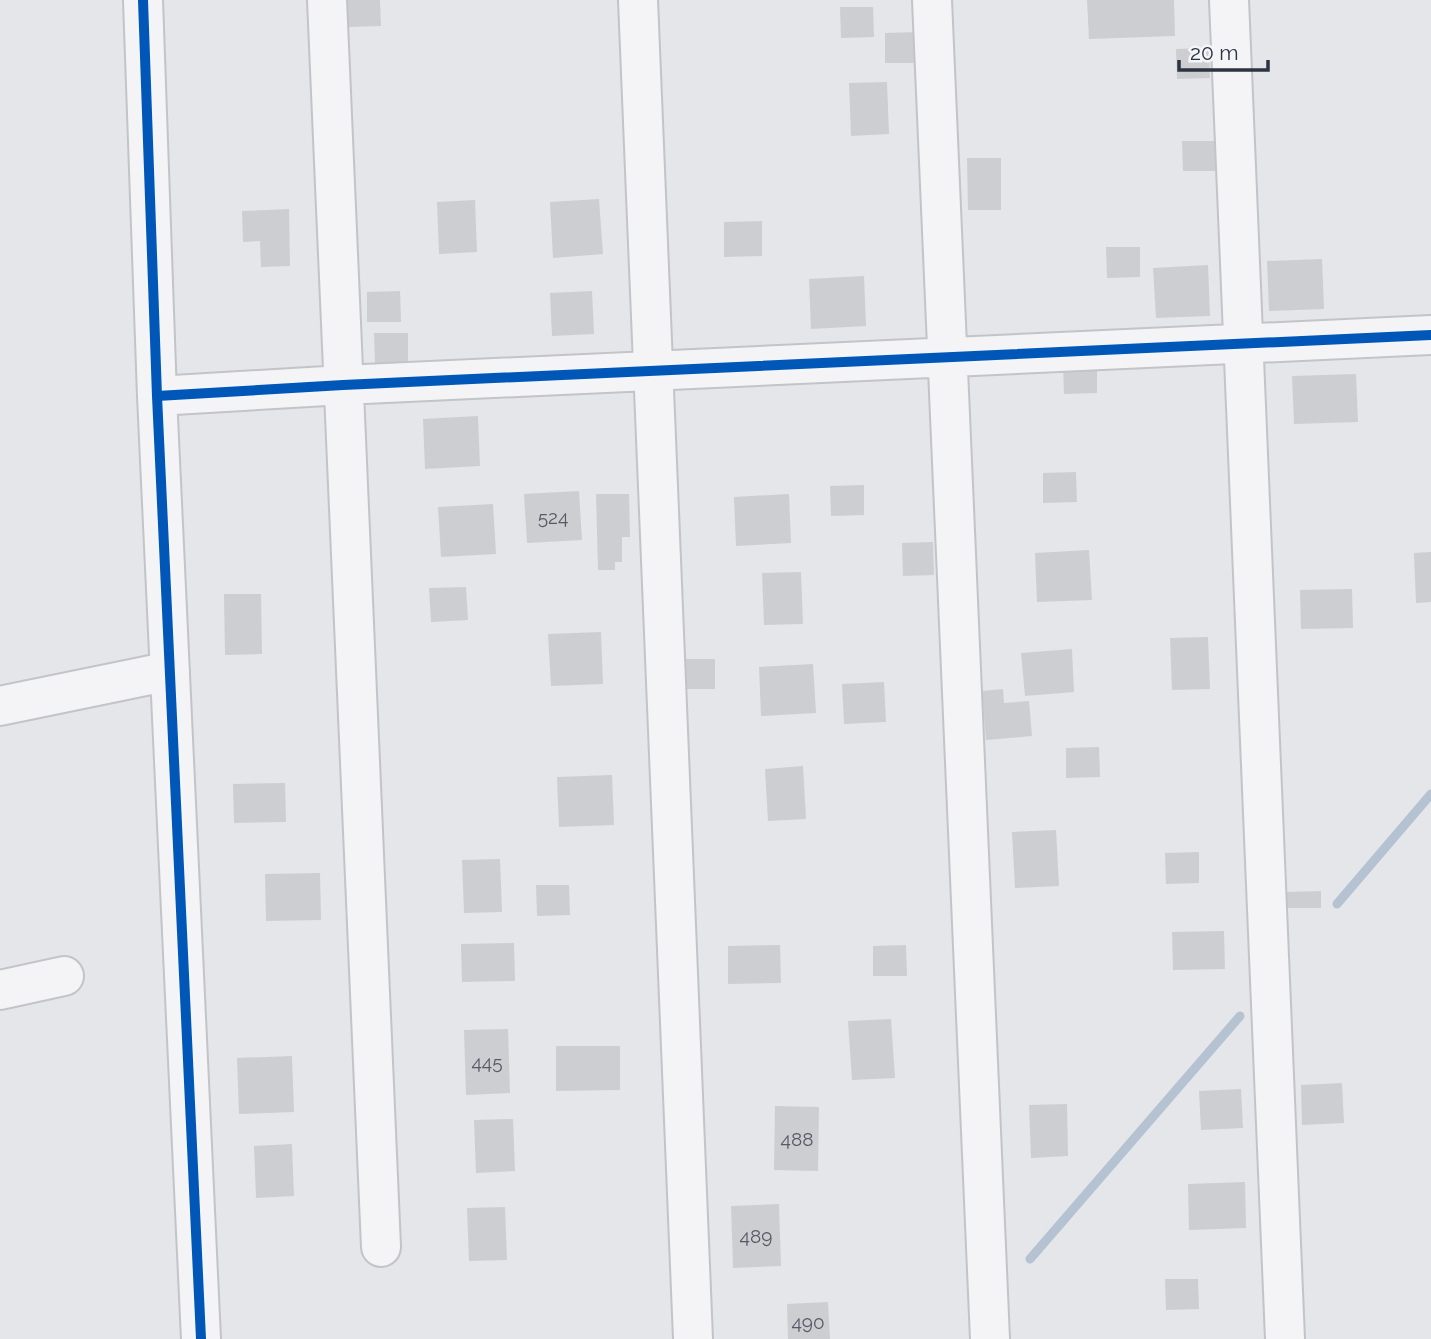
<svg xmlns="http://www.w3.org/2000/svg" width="1431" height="1339" viewBox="0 0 1431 1339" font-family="Raleway,sans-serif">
<rect width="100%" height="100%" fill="#e4e6e9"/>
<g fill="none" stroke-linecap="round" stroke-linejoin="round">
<path stroke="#b5c2d1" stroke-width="9" d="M1337,904L1431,794
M1030,1259L1240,1016"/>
</g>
<path fill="#cdced1" d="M347,0H380L381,26L347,27Z
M1087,0H1174L1175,36L1089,39Z
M840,7H873L874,37L841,38Z
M918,32L919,63H885V33Z
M1209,48L1210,78L1177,79L1176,49Z
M887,82L889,134L851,136L849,83Z
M1182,141H1216V171H1183Z
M967,158H1001V210H968Z
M599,199L603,254L553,258L550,202Z
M475,200L477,252L439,254L437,202Z
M289,209L290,266L261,267L260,241L243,242L242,211Z
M762,221V256L724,257V222Z
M1106,247H1140V277L1107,278Z
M1322,259L1324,309L1269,311L1267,261Z
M1208,265L1210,316L1156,318L1153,268Z
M864,276L866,326L811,329L809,279Z
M400,291L401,322H367V292Z
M592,291L594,334L552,336L550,293Z
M374,333H408V363L375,364Z
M1063,363H1097V393L1064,394Z
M1356,374L1358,422L1294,424L1292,376Z
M478,416L480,466L425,469L423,419Z
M1076,472L1077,502L1043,503V473Z
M864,485V515L831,516L830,486Z
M579,491L582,540L527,543L524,494Z
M596,494H629L630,537H622V562H615V570H598Z
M789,494L791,543L736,546L734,497Z
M493,504L496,554L441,557L438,507Z
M933,542L934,575L903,576L902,543Z
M1089,550L1092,600L1037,602L1035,553Z
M1431,552V602L1416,603L1414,553Z
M801,572L803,624L764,625L762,573Z
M466,587L468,620L431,622L429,588Z
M1352,589L1353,628L1301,629L1300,590Z
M224,594H261L262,654L225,655Z
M601,632L603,684L551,686L548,634Z
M1208,637L1210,689L1172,690L1170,638Z
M1072,649L1074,692L1025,696L1021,653Z
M681,659H715V689H682Z
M813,664L816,713L761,716L759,667Z
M884,682L886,722L844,724L842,684Z
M1003,689L1004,703L1029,701L1032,736L986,740L982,691Z
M1099,747L1100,777L1066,778V748Z
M803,766L806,819L768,821L765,769Z
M612,775L614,825L559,827L557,777Z
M285,783L286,822L234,823L233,784Z
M1056,830L1059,886L1015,888L1012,832Z
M1199,852V883L1166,884L1165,853Z
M500,859L502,912L464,913L462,860Z
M320,873L321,920L266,921L265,874Z
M536,885H569L570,915L537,916Z
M1321,891V908H1286V892Z
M1224,931L1225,969L1173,970L1172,932Z
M514,943L515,981L462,982L461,944Z
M780,945L781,983L728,984V946Z
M906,945L907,976H873V946Z
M891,1019L895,1078L852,1080L848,1021Z
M508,1029L510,1093L466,1095L464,1030Z
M556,1046H620V1090L556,1091Z
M292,1056L294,1112L239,1114L237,1058Z
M1342,1083L1344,1123L1302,1125L1301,1085Z
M1241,1089L1243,1128L1201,1130L1199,1091Z
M1067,1104L1068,1156L1031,1158L1029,1105Z
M775,1106L819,1107L818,1171L774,1170Z
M513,1119L515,1171L476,1173L474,1120Z
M292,1144L294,1196L256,1198L254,1146Z
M1245,1182L1246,1228L1189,1230L1188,1184Z
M779,1204L781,1266L733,1268L731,1206Z
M505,1207L507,1260L469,1261L467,1208Z
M1165,1279H1198L1199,1309L1166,1310Z
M828,1302L830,1339H788L787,1304Z"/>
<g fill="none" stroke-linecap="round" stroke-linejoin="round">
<g stroke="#c2c4c7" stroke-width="42">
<path id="minor" d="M143,0L157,396L201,1339
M327,0L381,1247
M638,0L693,1339
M932,0L990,1339
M1229,0L1285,1339
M157,396L343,385L1431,335
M0,706L170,671
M0,990L64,976"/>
</g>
<use href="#minor" stroke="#f4f4f6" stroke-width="38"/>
<g stroke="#f3f5f8" stroke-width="15">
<path id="cycleway" d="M143,0L157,396L201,1339
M157,396L343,385L1431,335"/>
</g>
<use href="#cycleway" stroke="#0057b8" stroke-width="10"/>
</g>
<g text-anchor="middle" stroke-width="5" stroke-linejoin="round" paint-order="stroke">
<g font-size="19" fill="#555a66">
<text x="553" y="524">524</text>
<text x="487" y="1069">445</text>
<text x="797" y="1146">488</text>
<text x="756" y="1243">489</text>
<text x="808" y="1329">490</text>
</g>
</g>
<path d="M1179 60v10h89v-10" fill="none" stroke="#2c3341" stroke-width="3.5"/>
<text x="1190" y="60" font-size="21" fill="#2c3341" stroke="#f3f5f8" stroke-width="5" paint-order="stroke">20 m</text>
</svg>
